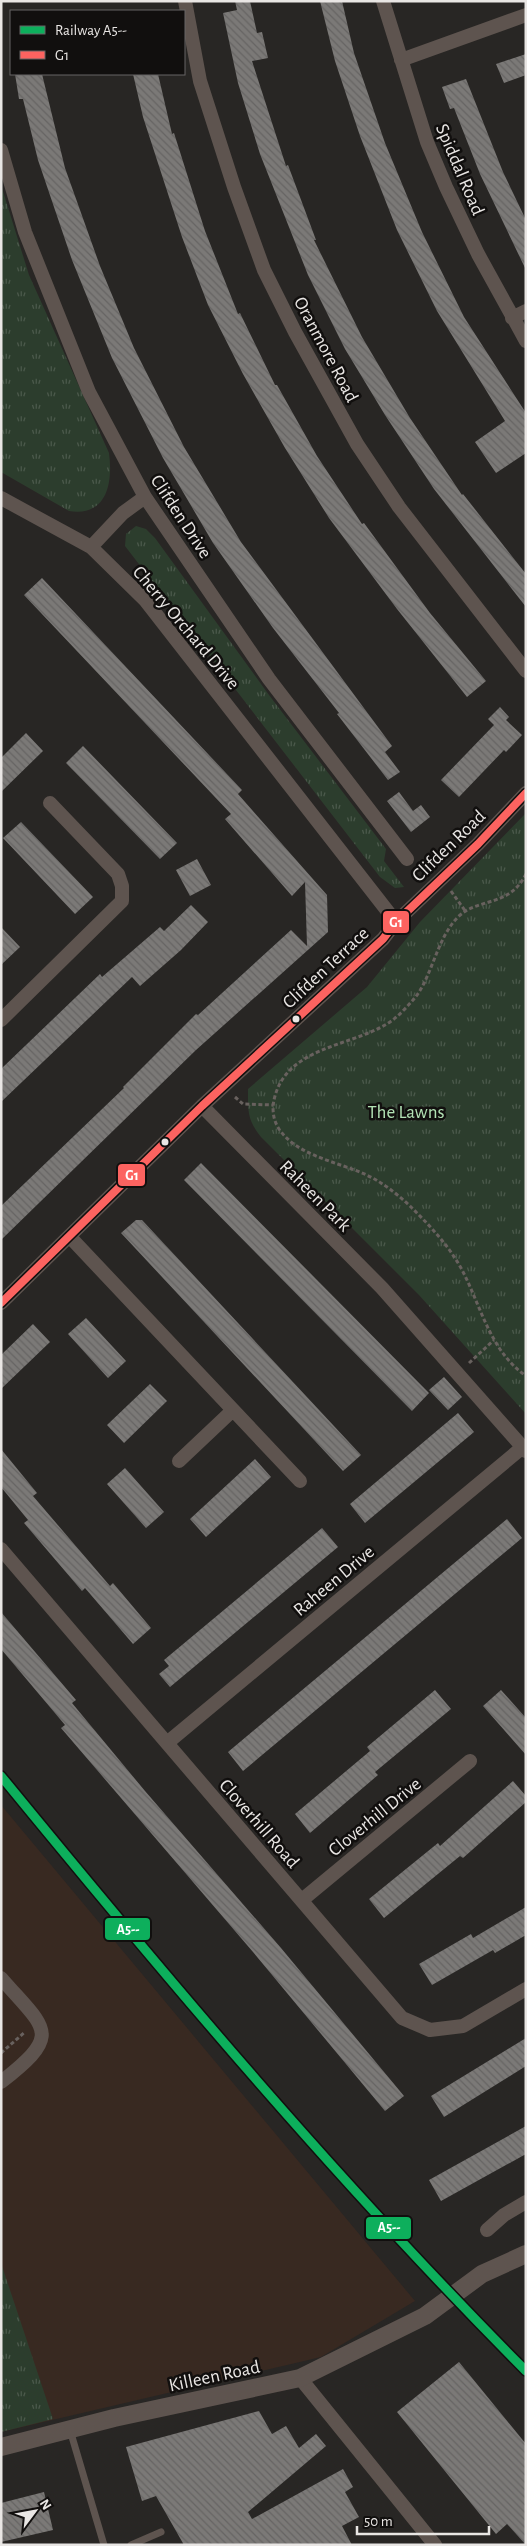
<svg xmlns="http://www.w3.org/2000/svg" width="527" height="2546" viewBox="0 0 527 2546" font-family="'Alegreya Sans',sans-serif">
<defs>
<pattern id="grass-tufts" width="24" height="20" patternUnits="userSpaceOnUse" patternTransform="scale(1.25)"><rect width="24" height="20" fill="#2c3d2d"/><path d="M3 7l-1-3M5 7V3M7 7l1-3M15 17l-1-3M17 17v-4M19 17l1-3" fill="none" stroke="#4b594b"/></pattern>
<pattern id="building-back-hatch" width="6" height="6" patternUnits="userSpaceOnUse" patternTransform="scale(1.25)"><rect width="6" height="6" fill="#7b7977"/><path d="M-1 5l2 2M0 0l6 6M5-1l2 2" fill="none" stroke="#666463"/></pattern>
</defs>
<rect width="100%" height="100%" fill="#282624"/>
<path fill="#382921" d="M1,1805L415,2301L321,2357L1,2432Z"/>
<path fill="url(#grass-tufts)" d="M1,185L29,275L109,453C113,483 107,517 69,511L1,472Z
M136,526L146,529L155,538L269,695L386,849L384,861L404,887L395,888L380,877L125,546L126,534Z
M526,813V1414L419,1295L261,1137C247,1119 248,1111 248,1089L367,987L420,922Z
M1,2263L53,2419L1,2432Z"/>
<path fill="url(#building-back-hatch)" d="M235,1H250L257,33L262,32L268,58L252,61L286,166L288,165L316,240H314L362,337L410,418L462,495L463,494L526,574V607L434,489L385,415L345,349L308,275L260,154L238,83L223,13L237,10Z
M320,1H342L354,53L385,143L422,232L464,317L526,413V453L496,473L475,442L505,421L437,311L397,230L360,136L335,61Z
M526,54V75L504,83L496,64Z
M15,74H42L65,168L100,266L134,348L184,447L241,542L392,746L385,752L400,772L388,780L337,714L339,713L273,628L213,543L163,458L112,358L72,260L38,160L23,99H19Z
M133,74H158L172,134L174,133L205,231L238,314L240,313L275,385H277L317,456L362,524L364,523L430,613L486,681L467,697L397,609L329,518L285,448L243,374L208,305L182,237L143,117Z
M466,79L503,172L526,220V270L480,174L454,108L450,109L442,87Z
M42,578L242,790L238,794L327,895L328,932L196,1050L1,1240V1206L124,1088L123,1087L196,1014L198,1015L291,930L307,946L305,882L292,896L225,819L231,814L24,595Z
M500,707L509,717L506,720L522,735L506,752L504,750L459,797L441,780L494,725L488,719Z
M26,733L43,751L1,792V758Z
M83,746L177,843L160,859L66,763Z
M399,792L413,811L421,805L430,817L411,832L387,801Z
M21,822L93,897L75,914L3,838Z
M197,859L211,885L190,896L176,870Z
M191,905L208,922L181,950L140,986L132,977L1,1102V1069L100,974L102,977L160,927L164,931Z
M1,927L20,947L1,965Z
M201,1163L429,1393L412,1411L184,1180Z
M136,1220H142L361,1455L343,1471L121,1233Z
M86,1318L126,1361L108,1378L68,1334Z
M33,1324L50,1342L1,1389V1355Z
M444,1377L462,1397L448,1410L429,1390Z
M150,1384L167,1401L124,1443L107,1425Z
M458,1413L474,1432L365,1523L350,1504Z
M1,1449L37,1493L33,1496L110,1586L113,1583L151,1628L133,1644L85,1588L82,1591L24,1523L28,1520L1,1487Z
M255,1459L271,1477L206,1537L190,1519Z
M125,1468L164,1512L146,1528L107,1484Z
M507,1519L522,1538L243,1771L228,1752Z
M322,1528L338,1547L170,1687L159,1674L169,1666L164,1660Z
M1,1612L76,1700L72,1703L145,1791L281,1948L404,2096L385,2111L253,1952L61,1728L65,1725L1,1649Z
M435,1690L451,1709L375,1772L378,1775L310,1833L295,1814L370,1751L367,1747Z
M501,1690L526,1718V1755L483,1706Z
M513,1781L526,1796V1802L463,1858L460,1856L384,1918L369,1899L438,1843L440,1846Z
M526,1907V1935L495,1953L493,1950L432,1985L419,1964L471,1934L473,1938Z
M526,2038V2066L444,2117L431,2096Z
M526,2126V2154L441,2201L429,2180Z
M459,2362L526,2444V2545L507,2524L496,2534L397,2412Z
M259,2411L272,2434L286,2426L299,2448L316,2434L326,2446L248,2512L252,2519L343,2469L353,2487L345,2492L359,2517L342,2526L352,2545H184L156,2496L142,2501L126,2447Z
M44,2492L53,2530L1,2542V2503Z"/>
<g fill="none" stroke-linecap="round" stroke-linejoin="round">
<path stroke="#68615e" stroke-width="3" stroke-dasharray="4 2.5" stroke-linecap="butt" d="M526,874C509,908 478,897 458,917C436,939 432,979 413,1000C405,1009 396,1019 385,1025C347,1047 285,1048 274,1100C272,1109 273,1120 279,1129C301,1161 350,1162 381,1183C392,1190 404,1200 413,1209C431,1227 448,1245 461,1268C481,1305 489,1350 526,1376
M451,891L466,912
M235,1097L243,1104L273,1105
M469,1363L494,1340
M1,2053L25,2032"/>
<path stroke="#5e544f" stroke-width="7" d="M70,2430L104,2545
M131,2545L161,2532"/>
<path stroke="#5e544f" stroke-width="14" d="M185,1L200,81L234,187L264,270L295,332L357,444L399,507L526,671
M383,1L427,142L446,187L478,254L526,341
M401,60L526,15
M1,150L25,232L89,392L145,497L269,679L407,859
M512,318L526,311
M1,498L91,547L145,600L396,922
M91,547L123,513L145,497
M1,1020L122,901V886L118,874L50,803
M202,1106L382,1288L526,1451
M70,1237L300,1481
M1,1303L202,1106L383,939L396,922L478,844L526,793
M179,1461L233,1410
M1,1549L402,2018L430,2030L463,2026L526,1989
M167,1743L523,1447
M302,1900L470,1761
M1,1978C46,2030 64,2033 1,2082
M487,2230L504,2215L526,2202
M300,2378L435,2545"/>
<path stroke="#5e544f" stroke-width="18" d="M1,2447L114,2418L300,2378L425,2316L482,2274L526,2254"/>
<g stroke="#110f0e" stroke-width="11">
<path id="bus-1" d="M1,1303L202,1106L383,939L396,922L478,844L526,793"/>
</g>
<use href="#bus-1" stroke="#fc6360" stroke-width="8"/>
<g stroke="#110f0e" stroke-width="12">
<path id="rail-1" d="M1,1776C169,1981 339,2183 526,2371"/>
</g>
<use href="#rail-1" stroke="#0daf5c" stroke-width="9"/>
</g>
<g fill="#e9e6e4" stroke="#110f0e" stroke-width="2">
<circle cx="296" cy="1019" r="4.5"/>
<circle cx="165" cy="1142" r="4.5"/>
</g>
<g text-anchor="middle" stroke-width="5" stroke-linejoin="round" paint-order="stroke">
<g font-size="19" fill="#e9e6e4" stroke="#110f0e">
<text transform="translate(461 169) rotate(67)" y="7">Spiddal Road</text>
<text transform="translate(327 349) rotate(62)" y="7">Oranmore Road</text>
<text transform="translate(182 516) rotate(57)" y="7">Clifden Drive</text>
<text transform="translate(187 627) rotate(50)" y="7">Cherry Orchard Drive</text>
<text transform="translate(448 845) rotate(-44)" y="7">Clifden Road</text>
<text transform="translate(325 967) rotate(-43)" y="7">Clifden Terrace</text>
<text transform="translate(316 1195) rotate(45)" y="7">Raheen Park</text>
<text transform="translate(333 1580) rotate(-40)" y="7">Raheen Drive</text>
<text transform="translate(374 1816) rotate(-39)" y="7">Cloverhill Drive</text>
<text transform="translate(260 1823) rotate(49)" y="7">Cloverhill Road</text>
<text transform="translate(214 2375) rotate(-12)" y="7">Killeen Road</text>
</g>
<g font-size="19" fill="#b2e2b4" stroke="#110f0e">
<text x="406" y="1118">The Lawns</text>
</g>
</g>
<g stroke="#110f0e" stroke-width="2">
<rect x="382" y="910" width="28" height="24" rx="5" fill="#fc6360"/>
<rect x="117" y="1163" width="29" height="24" rx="5" fill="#fc6360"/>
<rect x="104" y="1917" width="47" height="24" rx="5" fill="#0daf5c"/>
<rect x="365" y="2216" width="47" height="24" rx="5" fill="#0daf5c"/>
</g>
<g font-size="14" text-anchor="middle" font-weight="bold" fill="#fff">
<text x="396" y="927">G1</text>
<text x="132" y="1180">G1</text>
<text x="128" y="1934">A5--</text>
<text x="389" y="2232">A5--</text>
</g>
<rect width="527" height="2546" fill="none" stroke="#e9e6e4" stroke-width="5"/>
<rect x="10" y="10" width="175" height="65" fill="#110f0e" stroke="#676564"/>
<rect x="20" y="26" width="25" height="8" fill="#0daf5c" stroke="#676564"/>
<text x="55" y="35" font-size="15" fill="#e9e6e4">Railway A5--</text>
<rect x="20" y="51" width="25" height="8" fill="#fc6360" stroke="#676564"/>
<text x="55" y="60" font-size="15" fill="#e9e6e4">G1</text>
<g transform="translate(35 2511) rotate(58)" stroke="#110f0e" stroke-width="4" paint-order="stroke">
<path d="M0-4L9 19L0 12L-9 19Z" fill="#e9e6e4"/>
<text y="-8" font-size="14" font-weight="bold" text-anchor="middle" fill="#e9e6e4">N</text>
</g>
<path d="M357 2526v8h132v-8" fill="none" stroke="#e9e6e4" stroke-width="2.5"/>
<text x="364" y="2526" font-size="15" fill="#e9e6e4" stroke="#110f0e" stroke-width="4" paint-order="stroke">50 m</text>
</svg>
